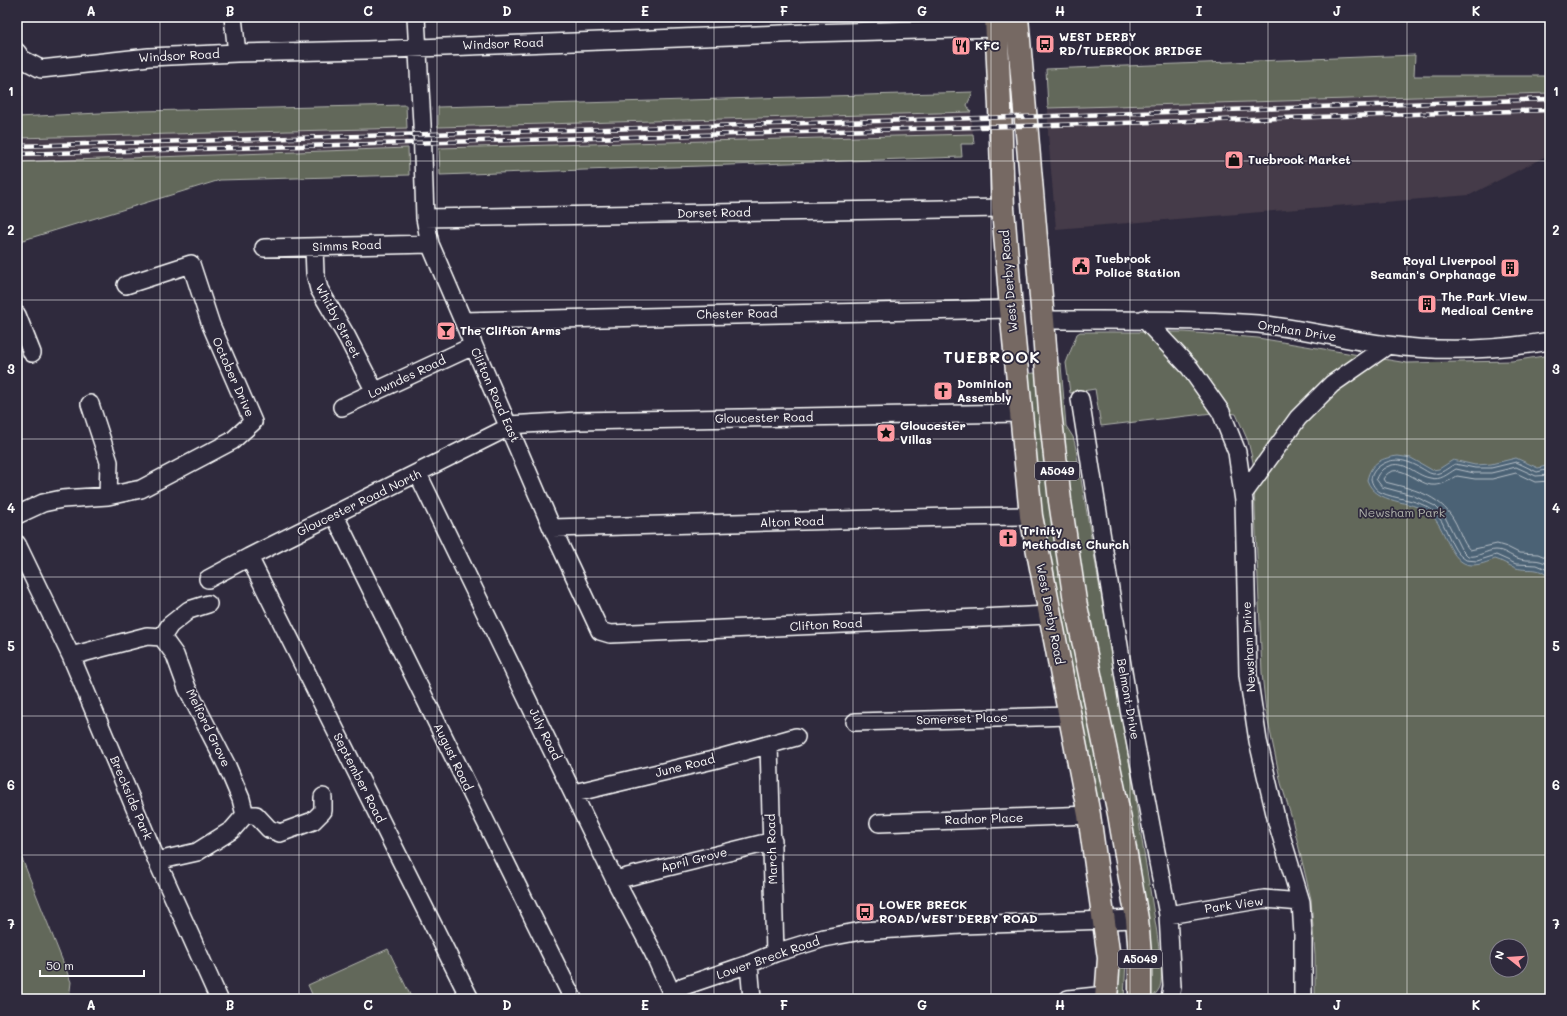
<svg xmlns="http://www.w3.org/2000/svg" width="1567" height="1016" viewBox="0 0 1567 1016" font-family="Mali,sans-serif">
<rect width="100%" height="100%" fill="#2f2a3d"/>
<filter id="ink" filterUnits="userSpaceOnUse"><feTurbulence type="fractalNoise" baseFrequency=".025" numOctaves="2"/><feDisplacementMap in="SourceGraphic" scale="8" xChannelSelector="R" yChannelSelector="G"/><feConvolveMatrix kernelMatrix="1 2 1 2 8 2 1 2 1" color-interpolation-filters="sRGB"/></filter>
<g filter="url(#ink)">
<path fill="#443a48" d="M1550,93V154L1470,195L1056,229L1048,135V108Z
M971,112L973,134L439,148L438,127Z
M407,128L408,148L17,162V138Z"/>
<path fill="#62675a" stroke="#b0b3ac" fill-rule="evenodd" d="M1415,55L1414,76H1550V93L1048,108L1046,69Z
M973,92L967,105L971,112L438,127V107Z
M406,105L407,128L17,138V117L141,111Z
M973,134L974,144H961L962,157L440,175L439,148Z
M408,148L409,175L220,180L17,242V162Z
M1080,332H1184L1258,338L1407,363L1512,361L1550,355V999H1315V956L1311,899L1292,819L1281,783L1266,712L1262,673L1253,462L1248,441L1236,414L1221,412L1101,426L1095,389L1070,393L1066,363L1077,334ZM1497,946H1521V970H1497Z
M1060,363L1061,365L1066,426L1073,437L1075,444L1120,705L1157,933C1158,945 1165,979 1159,989C1157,993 1153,996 1151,999L1139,863L1085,615L1053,365Z
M1034,373L1037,374L1102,773L1103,798L1097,800L1043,525L1025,374Z
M17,846L71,982L69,999H17Z
M388,949L412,999H314L308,985Z
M1126,960L1124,999H1117L1118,961Z"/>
<path fill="#4b6275" stroke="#93a1ac" d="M1398,456L1411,458L1432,470L1439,469L1453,460L1475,465L1491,464L1516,458L1538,468L1550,465V579C1538,565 1531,572 1516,568C1509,566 1503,561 1495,559C1488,562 1480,565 1472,565C1449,565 1446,525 1429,513C1410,499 1376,505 1367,480C1371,462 1382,458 1398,456Z"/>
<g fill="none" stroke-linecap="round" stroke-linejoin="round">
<path stroke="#b7c0c8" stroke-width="1" d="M1550,469L1537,472L1516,462L1491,468H1475L1455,464C1447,468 1442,474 1433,474C1428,473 1425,470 1421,468C1408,461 1395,456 1381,465C1375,469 1372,473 1371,479C1372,484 1375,489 1380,492C1396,500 1416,498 1432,510C1449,523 1448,550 1466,560L1477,561L1496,555L1516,564L1537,565L1544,568L1550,573
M1550,475L1536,476L1516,467L1491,473H1474L1456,469C1447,474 1441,481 1430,478C1413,475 1403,456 1383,469C1380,472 1377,475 1376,479L1382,487L1412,495L1435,506L1444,515L1461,549L1468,556C1478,558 1486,550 1496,550C1504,550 1510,556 1517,558C1529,563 1537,556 1550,566
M1550,481L1535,482L1516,473L1492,479H1475L1457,476C1448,481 1442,486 1431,485C1416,483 1396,458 1383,479L1385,482C1412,489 1439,494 1454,520C1460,530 1462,542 1470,550L1497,544L1507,547L1519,553L1538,554L1550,559"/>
<g stroke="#fff" stroke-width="20">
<path id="minor" d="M233,17L237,53
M416,17L422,124L425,218L430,244L552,528L600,631L610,634L1049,615
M17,52L22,59L41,69L149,57L237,53L367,50L806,33L996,28
M425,218L1003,208
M314,247L315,273L319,289L347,337L375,392
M264,248L430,244
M17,315L32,353
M1144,319L1190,368L1221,412L1237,452L1244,501L1248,675L1258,741L1277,822L1301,902L1303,935V999
M1043,320C1115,320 1187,319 1258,324C1301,328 1345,340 1387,345C1440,352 1497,350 1550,341
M463,321L1011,309
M1080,399L1129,709L1168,915L1172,986L1170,999
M90,404L109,462L108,496
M342,407L473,346
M508,425L577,421L1021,413
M418,474L615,880L653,952L672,994
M1244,493L1298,418L1332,384L1388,345
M334,514L573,999
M17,515L43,503L62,499L108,496L141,489L232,441L253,422L211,325L191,264L126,285
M552,528L950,517L1031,516
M17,544L71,656L157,861L219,999
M249,557L470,999
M208,579L249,557L509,427
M162,637L170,625L189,610L208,604
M71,656L147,636L162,637L175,655L187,688L227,766L241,799L245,815L232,830L197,852L157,861
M855,722L1069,716
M769,745L775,953
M574,793L713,760L796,737
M245,815H256L269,829L280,833L313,821L323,811V797
M879,823L1089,815
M615,880L773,841
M1168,915L1264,899L1301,902
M749,964L752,999
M668,999L684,986L749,964L775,953L824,938L861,931L961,925L1137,919
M1068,999L1106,995"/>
</g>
<g stroke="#fff" stroke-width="25">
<path id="highway" d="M996,17L1000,107L1003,208L1011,309L1031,516L1089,815L1109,958L1106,999
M1017,17L1043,320L1050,411L1060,501L1075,601L1096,704L1119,814L1137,919L1140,955V999"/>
</g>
<use href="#minor" stroke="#2f2a3d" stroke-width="17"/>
<use href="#highway" stroke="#766964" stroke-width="22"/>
<g stroke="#fff" stroke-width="4.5">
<path id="rail" d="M17,146L1052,116L1550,99
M17,154L1054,125L1550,110"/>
</g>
<use href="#rail" stroke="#2f2a3d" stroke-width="3" stroke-dasharray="9" stroke-linecap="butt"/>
</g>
</g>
<path fill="none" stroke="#fff" stroke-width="1" stroke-opacity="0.55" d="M160,17V999M299,17V999M437,17V999M576,17V999M714,17V999M853,17V999M991,17V999M1130,17V999M1268,17V999M1407,17V999M17,161H1550M17,300H1550M17,439H1550M17,577H1550M17,716H1550M17,855H1550"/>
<defs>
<g id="bus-square" transform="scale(1)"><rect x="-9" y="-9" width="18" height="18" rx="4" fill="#ff9aa2" stroke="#2f2a3d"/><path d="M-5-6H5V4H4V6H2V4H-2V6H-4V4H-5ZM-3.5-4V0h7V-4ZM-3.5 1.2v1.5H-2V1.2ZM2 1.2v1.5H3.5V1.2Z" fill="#111"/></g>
<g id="restaurant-square" transform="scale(1)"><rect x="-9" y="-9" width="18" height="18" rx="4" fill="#ff9aa2" stroke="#2f2a3d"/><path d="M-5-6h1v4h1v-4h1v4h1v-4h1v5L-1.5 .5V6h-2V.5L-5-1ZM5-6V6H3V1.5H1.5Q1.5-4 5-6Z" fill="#111"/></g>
<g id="shop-square" transform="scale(1)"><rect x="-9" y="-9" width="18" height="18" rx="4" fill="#ff9aa2" stroke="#2f2a3d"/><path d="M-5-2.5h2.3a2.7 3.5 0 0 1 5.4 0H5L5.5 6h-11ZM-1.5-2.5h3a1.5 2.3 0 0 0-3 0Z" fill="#111"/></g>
<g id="civic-square" transform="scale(1)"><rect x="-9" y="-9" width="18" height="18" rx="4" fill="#ff9aa2" stroke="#2f2a3d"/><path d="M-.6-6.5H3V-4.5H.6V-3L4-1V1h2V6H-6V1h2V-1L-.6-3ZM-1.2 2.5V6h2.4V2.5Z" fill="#111"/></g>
<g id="building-square" transform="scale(1)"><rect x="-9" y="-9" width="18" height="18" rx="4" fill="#ff9aa2" stroke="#2f2a3d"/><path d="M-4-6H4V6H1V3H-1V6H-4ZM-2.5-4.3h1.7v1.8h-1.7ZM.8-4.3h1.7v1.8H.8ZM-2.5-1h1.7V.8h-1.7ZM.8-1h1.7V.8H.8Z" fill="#111"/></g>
<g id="bar-square" transform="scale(1)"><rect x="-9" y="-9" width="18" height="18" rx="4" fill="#ff9aa2" stroke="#2f2a3d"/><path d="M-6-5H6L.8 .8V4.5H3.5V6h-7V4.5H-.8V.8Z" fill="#111"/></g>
<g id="church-square" transform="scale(1)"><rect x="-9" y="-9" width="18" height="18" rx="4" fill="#ff9aa2" stroke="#2f2a3d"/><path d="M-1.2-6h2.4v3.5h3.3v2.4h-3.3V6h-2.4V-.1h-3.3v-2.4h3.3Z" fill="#111"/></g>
<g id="sight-square" transform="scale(1)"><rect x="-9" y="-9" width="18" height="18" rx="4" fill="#ff9aa2" stroke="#2f2a3d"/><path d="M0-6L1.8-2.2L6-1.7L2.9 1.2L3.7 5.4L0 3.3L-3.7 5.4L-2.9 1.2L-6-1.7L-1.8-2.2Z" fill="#111"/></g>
</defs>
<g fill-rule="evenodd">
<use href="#bus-square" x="1045" y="44"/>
<use href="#restaurant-square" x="961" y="46"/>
<use href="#shop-square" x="1234" y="160"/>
<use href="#civic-square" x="1081" y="266"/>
<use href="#building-square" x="1510" y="268"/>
<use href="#building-square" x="1427" y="304"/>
<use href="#bar-square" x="446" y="331"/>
<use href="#church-square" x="943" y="391"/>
<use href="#sight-square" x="886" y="433"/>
<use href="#church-square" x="1008" y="538"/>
<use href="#bus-square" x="865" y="912"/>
</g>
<g text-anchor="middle" stroke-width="3.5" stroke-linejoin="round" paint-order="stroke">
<g fill="#2f2a3d" stroke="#c1bfc5" stroke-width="1">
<rect x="1035" y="462" width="44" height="18" rx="3"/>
<rect x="1118" y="950" width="44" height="18" rx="3"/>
</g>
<g font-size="11" font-weight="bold" fill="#fff">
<text x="1057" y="475">A5049</text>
<text x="1140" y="963">A5049</text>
</g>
<g font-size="12" font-weight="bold" fill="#fff" stroke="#2f2a3d" text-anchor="start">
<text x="1059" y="41">WEST DERBY<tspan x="1059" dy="14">RD/TUEBROOK BRIDGE</tspan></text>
<text x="975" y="50">KFC</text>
<text x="1248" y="164">Tuebrook Market</text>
<text x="1095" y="263">Tuebrook<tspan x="1095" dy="14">Police Station</tspan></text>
<text x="1496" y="265" text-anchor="end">Royal Liverpool<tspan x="1496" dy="14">Seaman's Orphanage</tspan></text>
<text x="1441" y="301">The Park View<tspan x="1441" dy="14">Medical Centre</tspan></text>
<text x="460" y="335">The Clifton Arms</text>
<text x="957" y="388">Dominion<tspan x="957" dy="14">Assembly</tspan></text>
<text x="900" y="430">Gloucester<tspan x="900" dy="14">Villas</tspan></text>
<text x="1022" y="535">Trinity<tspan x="1022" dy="14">Methodist Church</tspan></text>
<text x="879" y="909">LOWER BRECK<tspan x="879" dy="14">ROAD/WEST DERBY ROAD</tspan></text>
</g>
<g font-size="12" fill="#fff" stroke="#2f2a3d">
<text transform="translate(503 44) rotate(-2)" y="4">Windsor Road</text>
<text transform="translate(179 56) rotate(-3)" y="4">Windsor Road</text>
<text transform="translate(714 213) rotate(-1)" y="4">Dorset Road</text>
<text transform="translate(347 246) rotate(-2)" y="4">Simms Road</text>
<text transform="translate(1009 281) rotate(-95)" y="4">West Derby Road</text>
<text transform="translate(737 314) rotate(-1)" y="4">Chester Road</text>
<text transform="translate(338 321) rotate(62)" y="4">Whitby Street</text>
<text transform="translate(1297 331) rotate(9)" y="4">Orphan Drive</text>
<text transform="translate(233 377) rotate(66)" y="4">October Drive</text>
<text transform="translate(407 377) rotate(-25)" y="4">Lowndes Road</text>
<text transform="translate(495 395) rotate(66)" y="4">Clifton Road East</text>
<text transform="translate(764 418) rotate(-1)" y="4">Gloucester Road</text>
<text transform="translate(359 503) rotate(-26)" y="4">Gloucester Road North</text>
<text transform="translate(792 522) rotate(-2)" y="4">Alton Road</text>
<text transform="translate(1050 614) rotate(79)" y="4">West Derby Road</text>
<text transform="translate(826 625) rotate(-3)" y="4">Clifton Road</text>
<text transform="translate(1249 647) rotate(-93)" y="4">Newsham Drive</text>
<text transform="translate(1128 699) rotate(80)" y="4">Belmont Drive</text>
<text transform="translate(962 719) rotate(-2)" y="4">Somerset Place</text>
<text transform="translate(208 728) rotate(64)" y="4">Melford Grove</text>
<text transform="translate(545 734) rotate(64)" y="4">July Road</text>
<text transform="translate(453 757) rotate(64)" y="4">August Road</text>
<text transform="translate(685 766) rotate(-14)" y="4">June Road</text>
<text transform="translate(359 778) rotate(63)" y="4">September Road</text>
<text transform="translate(131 798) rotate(67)" y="4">Breckside Park</text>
<text transform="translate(984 819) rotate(-2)" y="4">Radnor Place</text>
<text transform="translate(772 849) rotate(-92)" y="4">March Road</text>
<text transform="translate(694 860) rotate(-14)" y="4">April Grove</text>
<text transform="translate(1234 905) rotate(-8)" y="4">Park View</text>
<text transform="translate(768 958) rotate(-19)" y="4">Lower Breck Road</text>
</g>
<g font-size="12" fill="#b0b3ac" stroke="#2f2a3d">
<text x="1402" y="517">Newsham Park</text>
</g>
<g font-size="16" font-weight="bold" letter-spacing="1" fill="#fff" stroke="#2f2a3d">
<text x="992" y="363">TUEBROOK</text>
</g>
</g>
<rect width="1567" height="1016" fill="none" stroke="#2f2a3d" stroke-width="44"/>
<g transform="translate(1509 958) rotate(287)"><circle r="19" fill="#2f2a3d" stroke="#827f8b"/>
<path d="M0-3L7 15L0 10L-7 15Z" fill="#ff9aa2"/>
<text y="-6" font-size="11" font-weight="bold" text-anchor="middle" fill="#ffffff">N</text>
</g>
<path d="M40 970v6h104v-6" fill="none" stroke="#ffffff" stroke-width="2"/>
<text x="46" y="970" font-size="12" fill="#ffffff" stroke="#2f2a3d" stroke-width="3" paint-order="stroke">50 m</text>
<rect x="22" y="22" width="1523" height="972" fill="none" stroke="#fff" stroke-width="1.5"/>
<g font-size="13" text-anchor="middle" font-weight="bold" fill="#fff">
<text x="91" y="16">A</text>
<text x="230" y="16">B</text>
<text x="368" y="16">C</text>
<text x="507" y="16">D</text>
<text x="645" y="16">E</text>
<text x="784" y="16">F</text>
<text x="922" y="16">G</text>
<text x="1060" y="16">H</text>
<text x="1199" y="16">I</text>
<text x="1337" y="16">J</text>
<text x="1476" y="16">K</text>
<text x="11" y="96">1</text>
<text x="1556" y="96">1</text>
<text x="11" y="235">2</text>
<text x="1556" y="235">2</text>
<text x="11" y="374">3</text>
<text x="1556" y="374">3</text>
<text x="11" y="513">4</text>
<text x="1556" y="513">4</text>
<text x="11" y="651">5</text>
<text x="1556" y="651">5</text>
<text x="11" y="790">6</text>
<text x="1556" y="790">6</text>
<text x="11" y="929">7</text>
<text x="1556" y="929">7</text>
<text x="91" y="1010">A</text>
<text x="230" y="1010">B</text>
<text x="368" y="1010">C</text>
<text x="507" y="1010">D</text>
<text x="645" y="1010">E</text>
<text x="784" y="1010">F</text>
<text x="922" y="1010">G</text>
<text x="1060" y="1010">H</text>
<text x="1199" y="1010">I</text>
<text x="1337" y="1010">J</text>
<text x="1476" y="1010">K</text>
</g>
</svg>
